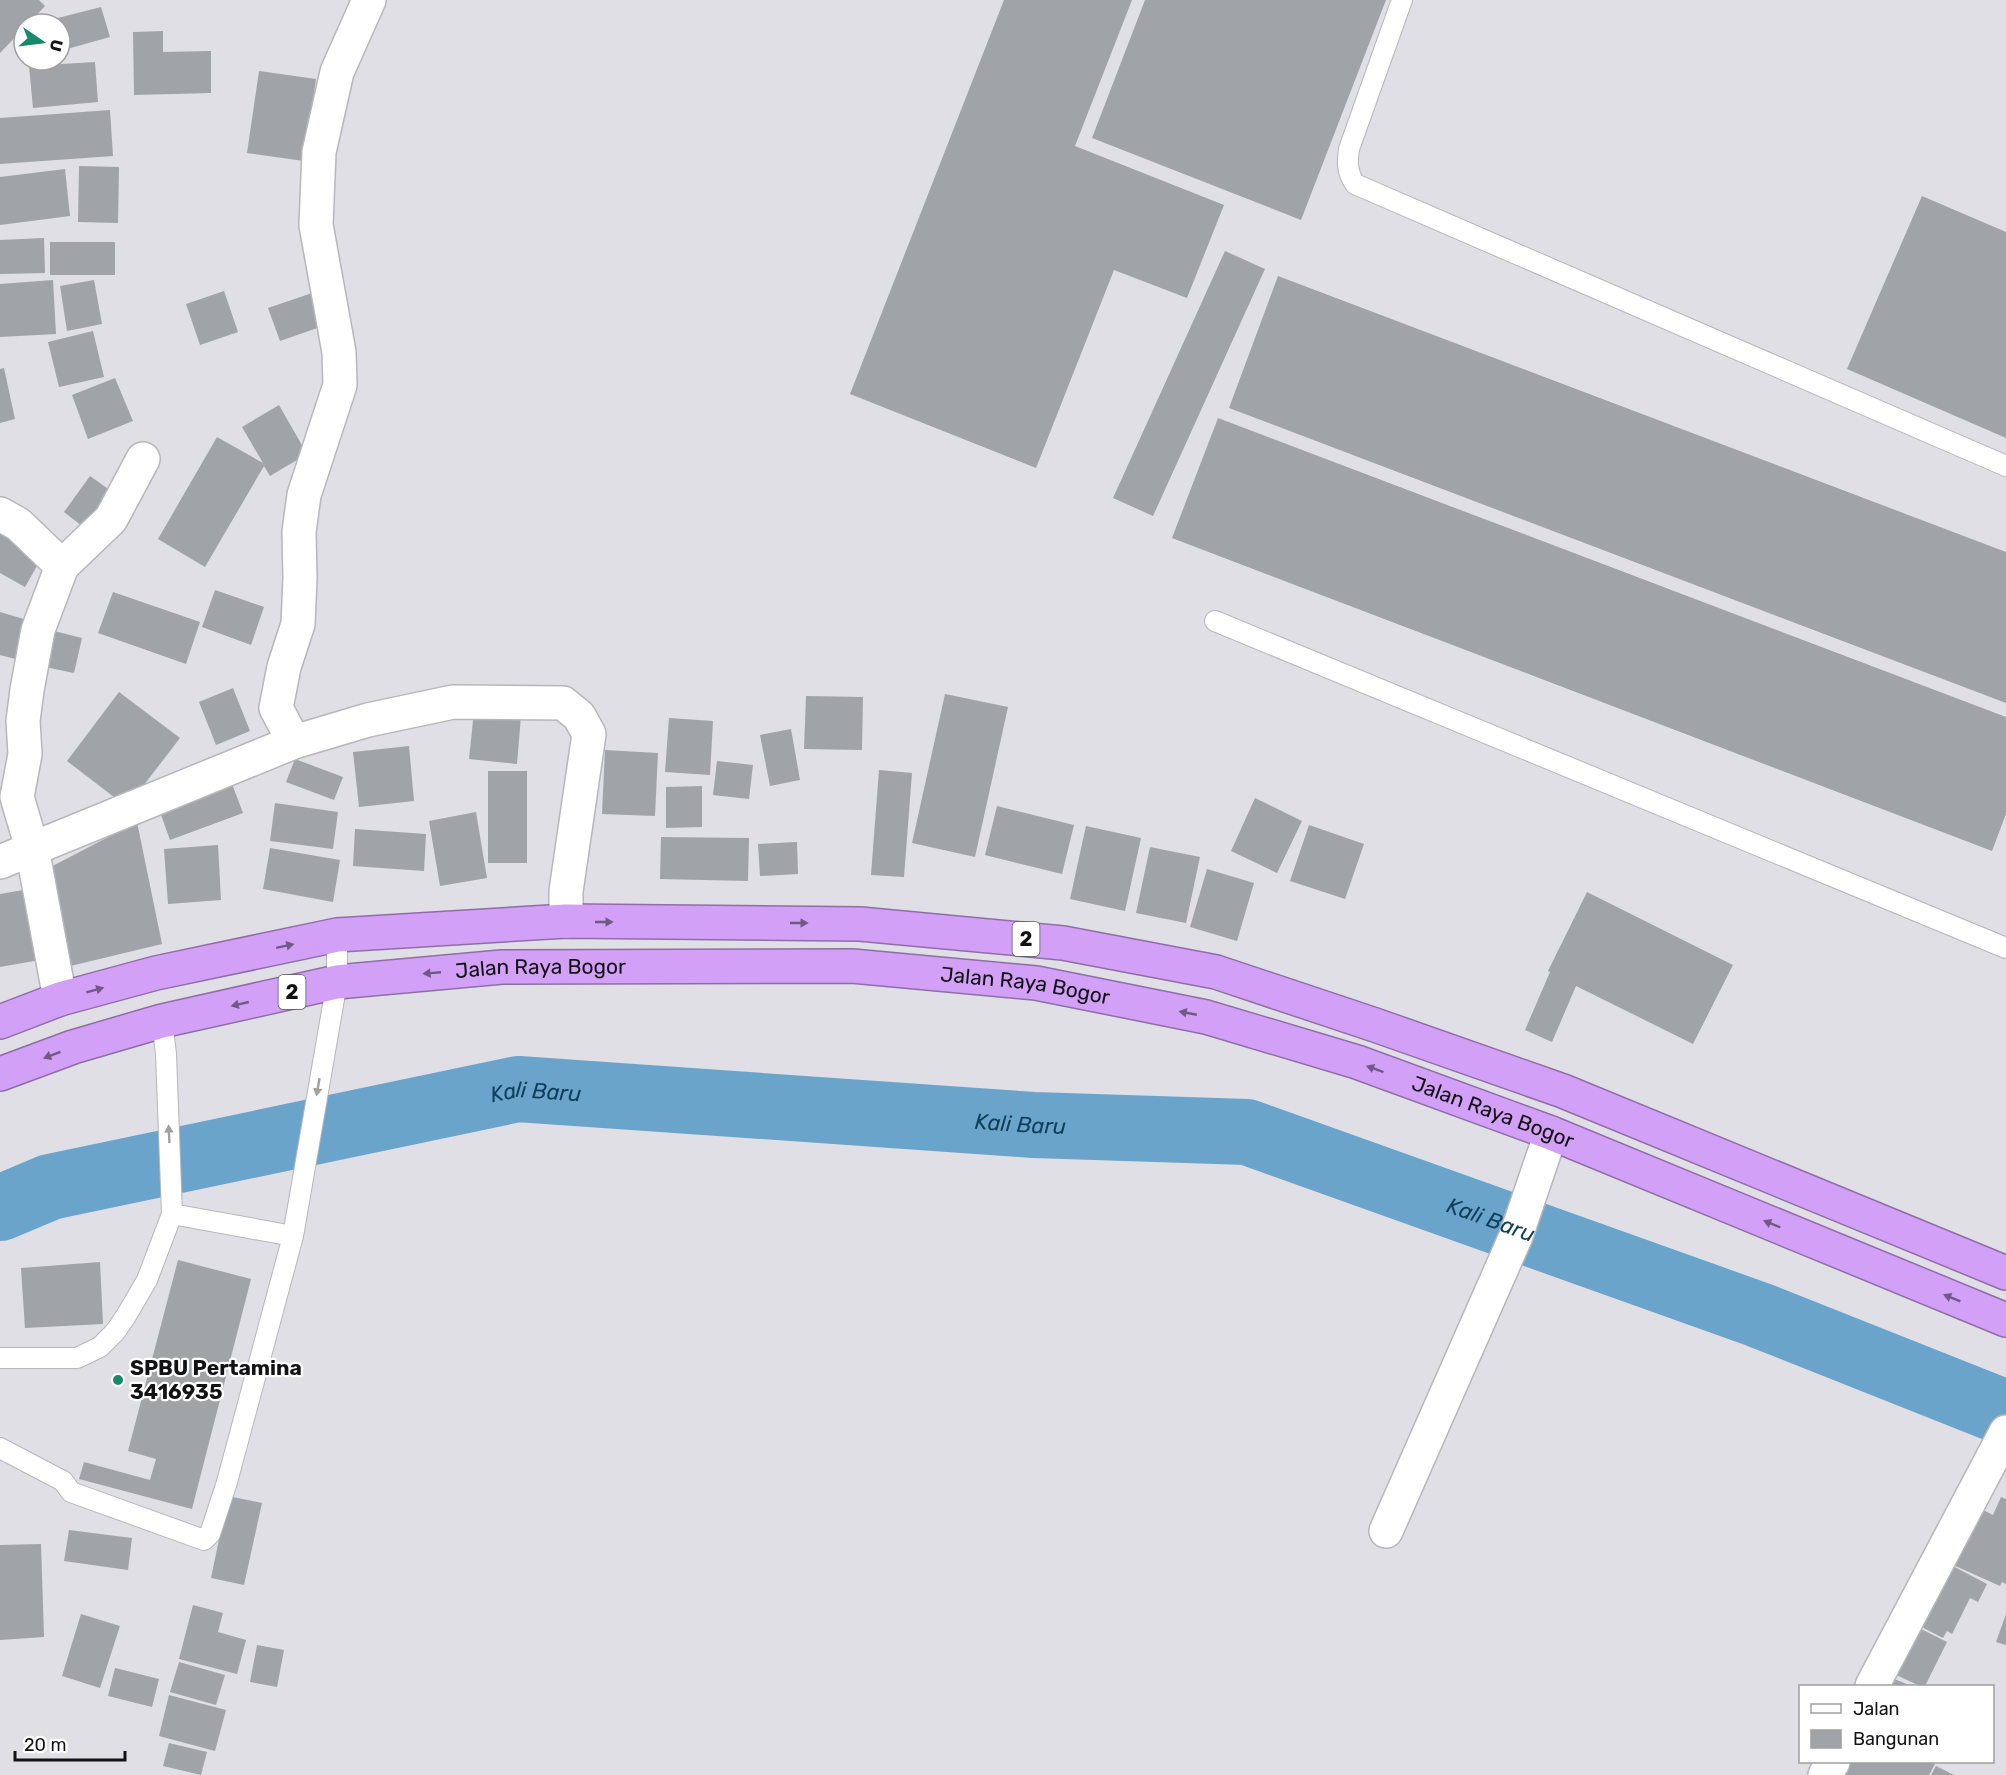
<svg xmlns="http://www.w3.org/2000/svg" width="2006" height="1775" viewBox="0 0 2006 1775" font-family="Rubik,sans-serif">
<rect width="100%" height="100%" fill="#dfdfe5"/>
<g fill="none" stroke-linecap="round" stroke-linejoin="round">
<path stroke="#6aa4cb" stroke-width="66" id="s1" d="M0,1208L50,1187L518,1089L1034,1125L1247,1132L1759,1315L2006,1413"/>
</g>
<path fill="#a0a3a8" d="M0,0H39L45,6L28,24H24V28L0,53Z
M1004,0H1132L1075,146L1224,205L1187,298L1114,270L1036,468L850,394Z
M1145,0H1386L1301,220L1092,138Z
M101,7L110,37L60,51V24H51L50,20Z
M163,31V52L211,51V93L134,95L133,32Z
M95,62L98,102L33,108L29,66Z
M259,71L316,79L304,161L247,153Z
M110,110L113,156L0,164V118Z
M79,166L119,167L118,223L78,222Z
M65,169L70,216L0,225V177Z
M1922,196L2006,232V438L1847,369Z
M44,238L45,273L0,274V240Z
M50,242H115V275H50Z
M1225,251L1265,269L1153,516L1113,498Z
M1278,276L2006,552V703L1229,408Z
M53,280L56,334L0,337V284Z
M94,280L102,324L67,331L60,286Z
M224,291L238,332L200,345L186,304Z
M315,292L326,325L280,341L268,308Z
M93,331L104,377L59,387L48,342Z
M4,368L15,419L0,423V369Z
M115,378L133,421L88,439L72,395Z
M279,405L307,454L270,476L264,466L205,567L158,539L217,437L263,463L242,427Z
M1218,418L2006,717V814L1992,851L1172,538Z
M90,476L118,496L91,533L64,512Z
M0,524L46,550L25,587L0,573Z
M215,590L264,607L251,645L202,627Z
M113,592L200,622L186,664L98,633Z
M0,612L34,622L23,661L0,655Z
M54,631L82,638L74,673L45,667Z
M233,688L250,731L216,745L199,702Z
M119,692L180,738L127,807L67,761Z
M945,694L1008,707L975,857L912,843Z
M806,696L863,697L862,750L804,749Z
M474,711L521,716L517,764L469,759Z
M669,718L713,721L710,775L665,772Z
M791,729L800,780L770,786L760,735Z
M409,746L414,801L359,807L353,752Z
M605,750L658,753L655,816L602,814Z
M295,759L343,777L334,800L286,782Z
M717,761L753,765L749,799L713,795Z
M879,770L912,773L904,877L871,875Z
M488,771H527V863H488Z
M232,784L243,813L170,840L160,812Z
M702,786V827L666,828V787Z
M1255,798L1302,821L1277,873L1231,851Z
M275,803L338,812L333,849L270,841Z
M997,806L1074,825L1062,874L985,855Z
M476,812L487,878L440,886L429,821Z
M137,822L162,944L62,968L43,871Z
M1309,825L1364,844L1345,899L1290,881Z
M1086,826L1141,838L1125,911L1070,899Z
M355,829L426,834L424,871L353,866Z
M661,837L749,838L748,881L660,879Z
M797,842L798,874L760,876L758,844Z
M218,845L221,900L168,904L164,849Z
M1150,847L1200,857L1186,923L1136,913Z
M270,848L340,860L333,902L263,889Z
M1207,869L1254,883L1237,941L1190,927Z
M29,889L40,960L0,967V894Z
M1587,892L1733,965L1693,1044L1576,986L1552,1042L1525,1030L1550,972L1548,971Z
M178,1260L251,1279L192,1509L79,1479L84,1462L150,1480L156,1459L128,1451Z
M100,1262L103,1324L25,1328L21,1268Z
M228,1496L262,1503L244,1585L211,1578Z
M2001,1497L2006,1499V1584L2002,1582L2000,1586L1951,1564L1963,1538L1969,1541L1983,1510L1993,1515Z
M69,1530L132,1538L128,1570L64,1561Z
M41,1544L44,1637L0,1640V1545Z
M1947,1563L1987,1584L1978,1602L1970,1598L1952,1634L1947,1631L1943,1638L1916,1624Z
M193,1605L223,1613L218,1632L246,1640L237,1674L179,1659Z
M81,1614L120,1626L100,1688L62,1676Z
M2006,1614V1645L1996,1642Z
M1913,1625L1947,1642L1925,1686H1920L1890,1672Z
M257,1645L284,1650L277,1687L250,1682Z
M179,1662L225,1675L216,1705L170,1692Z
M115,1668L159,1679L152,1707L108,1696Z
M1885,1675L1911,1686H1880Z
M169,1695L226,1710L215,1751L159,1736Z
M169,1743L207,1752L201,1775L163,1766Z
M1847,1762H1930L1935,1764L1929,1775H1840Z
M1936,1766L1954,1775H1931Z"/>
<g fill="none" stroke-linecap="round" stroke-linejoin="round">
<g stroke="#b6b6bc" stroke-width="22">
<path id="lane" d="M1402,0L1349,149C1347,163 1347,172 1355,184L2006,466
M1215,621L2006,948
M172,1214L293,1236
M0,1358H77L100,1347L115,1332L126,1316L147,1280L172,1214L166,1054L162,1021
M0,1448L63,1481L71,1492L204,1540L210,1534L227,1482L293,1236L337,982V935"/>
</g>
<g stroke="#b6b6bc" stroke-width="36">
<path id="street" d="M369,0L337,72L319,152L316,225L339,352L340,385L304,495L299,532L300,578L298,624L284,667L276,708L294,742L368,720L453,702L563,703L579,716L589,734L566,891V921
M0,514L18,524L62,566
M0,862L294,742
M60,999L32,848L17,797L25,754L23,721L27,690L38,630L62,566L111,519L143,459
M1386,1531L1516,1236L1551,1133
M1872,1686L2006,1432
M1825,1775L1833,1762"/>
</g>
<g stroke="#8f6ea7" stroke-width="36">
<g id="highway">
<path d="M0,1022L60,999L156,973L337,935L566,921L860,924L1063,943L1216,972L1375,1025L1563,1091L2006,1273"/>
<path id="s2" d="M0,1074L73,1047L162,1021L337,982L502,967L852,966L1036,983L1206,1017L1357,1062L1551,1133L2006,1320"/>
</g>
</g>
<use href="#lane" stroke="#fff" stroke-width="20"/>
<use href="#street" stroke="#fff" stroke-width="33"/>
<use href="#highway" stroke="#d2a0f6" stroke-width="33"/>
</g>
<defs><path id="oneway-solid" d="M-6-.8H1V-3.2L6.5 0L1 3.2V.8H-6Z" transform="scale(1.5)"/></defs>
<g fill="#725985">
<use href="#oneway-solid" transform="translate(604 922)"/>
<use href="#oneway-solid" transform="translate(799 923)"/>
<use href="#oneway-solid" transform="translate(285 946) rotate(-12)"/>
<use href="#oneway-solid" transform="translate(432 973) rotate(175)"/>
<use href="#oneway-solid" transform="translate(95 990) rotate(-15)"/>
<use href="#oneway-solid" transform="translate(240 1004) rotate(167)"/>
<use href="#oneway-solid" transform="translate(1188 1013) rotate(-169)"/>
<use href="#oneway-solid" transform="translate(52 1055) rotate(159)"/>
<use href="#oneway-solid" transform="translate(1375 1069) rotate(-160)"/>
<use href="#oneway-solid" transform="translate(1772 1224) rotate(-158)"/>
<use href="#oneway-solid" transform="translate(1952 1298) rotate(-158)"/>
</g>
<g fill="#a0a0a1">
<use href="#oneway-solid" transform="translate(318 1087) rotate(100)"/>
<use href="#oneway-solid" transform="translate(169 1134) rotate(-93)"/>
</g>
<circle fill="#1a8968" stroke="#fff" stroke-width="2" cx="118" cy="1380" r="6"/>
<g text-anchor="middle" stroke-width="4.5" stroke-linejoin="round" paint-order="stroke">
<g fill="#fff" stroke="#59595a" stroke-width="1.5">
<rect x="1012.5" y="922" width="27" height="34" rx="4.5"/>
<rect x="278.5" y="975" width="27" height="34" rx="4.5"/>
</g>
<g font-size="20" font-weight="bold" fill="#121214">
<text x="1026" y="946">2</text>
<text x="292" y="999">2</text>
</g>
<g font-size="21" fill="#121214" stroke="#fff">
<text dy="7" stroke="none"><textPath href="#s2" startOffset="554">Jalan Raya Bogor</textPath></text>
<text dy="7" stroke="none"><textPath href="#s2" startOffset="1040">Jalan Raya Bogor</textPath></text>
<text dy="7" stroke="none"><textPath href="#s2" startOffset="1526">Jalan Raya Bogor</textPath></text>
</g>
<g font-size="21" font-weight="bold" fill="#121214" stroke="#fff" text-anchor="start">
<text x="130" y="1375">SPBU Pertamina<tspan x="130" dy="24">3416935</tspan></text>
</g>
<g font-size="22" font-style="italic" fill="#0f3e59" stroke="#fff">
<text dy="8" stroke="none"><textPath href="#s1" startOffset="550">Kali Baru</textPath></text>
<text dy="8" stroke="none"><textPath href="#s1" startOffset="1036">Kali Baru</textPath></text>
<text dy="8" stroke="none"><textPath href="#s1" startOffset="1522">Kali Baru</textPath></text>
</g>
</g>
<rect x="1799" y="1685" width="195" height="78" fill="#ffffff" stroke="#a0a0a1" stroke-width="1.5"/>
<rect x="1811" y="1704" width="30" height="9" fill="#ffffff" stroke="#a0a0a1" stroke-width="1.5"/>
<text x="1853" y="1715" font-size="18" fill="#121214">Jalan</text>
<rect x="1811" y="1730" width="30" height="18" fill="#a0a3a8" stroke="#a0a0a1" stroke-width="1.5"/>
<text x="1853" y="1745" font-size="18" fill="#121214">Bangunan</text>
<g transform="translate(42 42) rotate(104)"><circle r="28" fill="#ffffff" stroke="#a0a0a1" stroke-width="1.5"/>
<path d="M0-4.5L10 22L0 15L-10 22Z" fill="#1a8968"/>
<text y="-9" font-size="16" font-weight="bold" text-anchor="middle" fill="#121214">U</text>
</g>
<path d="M15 1751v9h110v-9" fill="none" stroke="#121214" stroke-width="3"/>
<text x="24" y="1751" font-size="18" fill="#121214" stroke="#ffffff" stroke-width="4.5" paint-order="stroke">20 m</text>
</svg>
